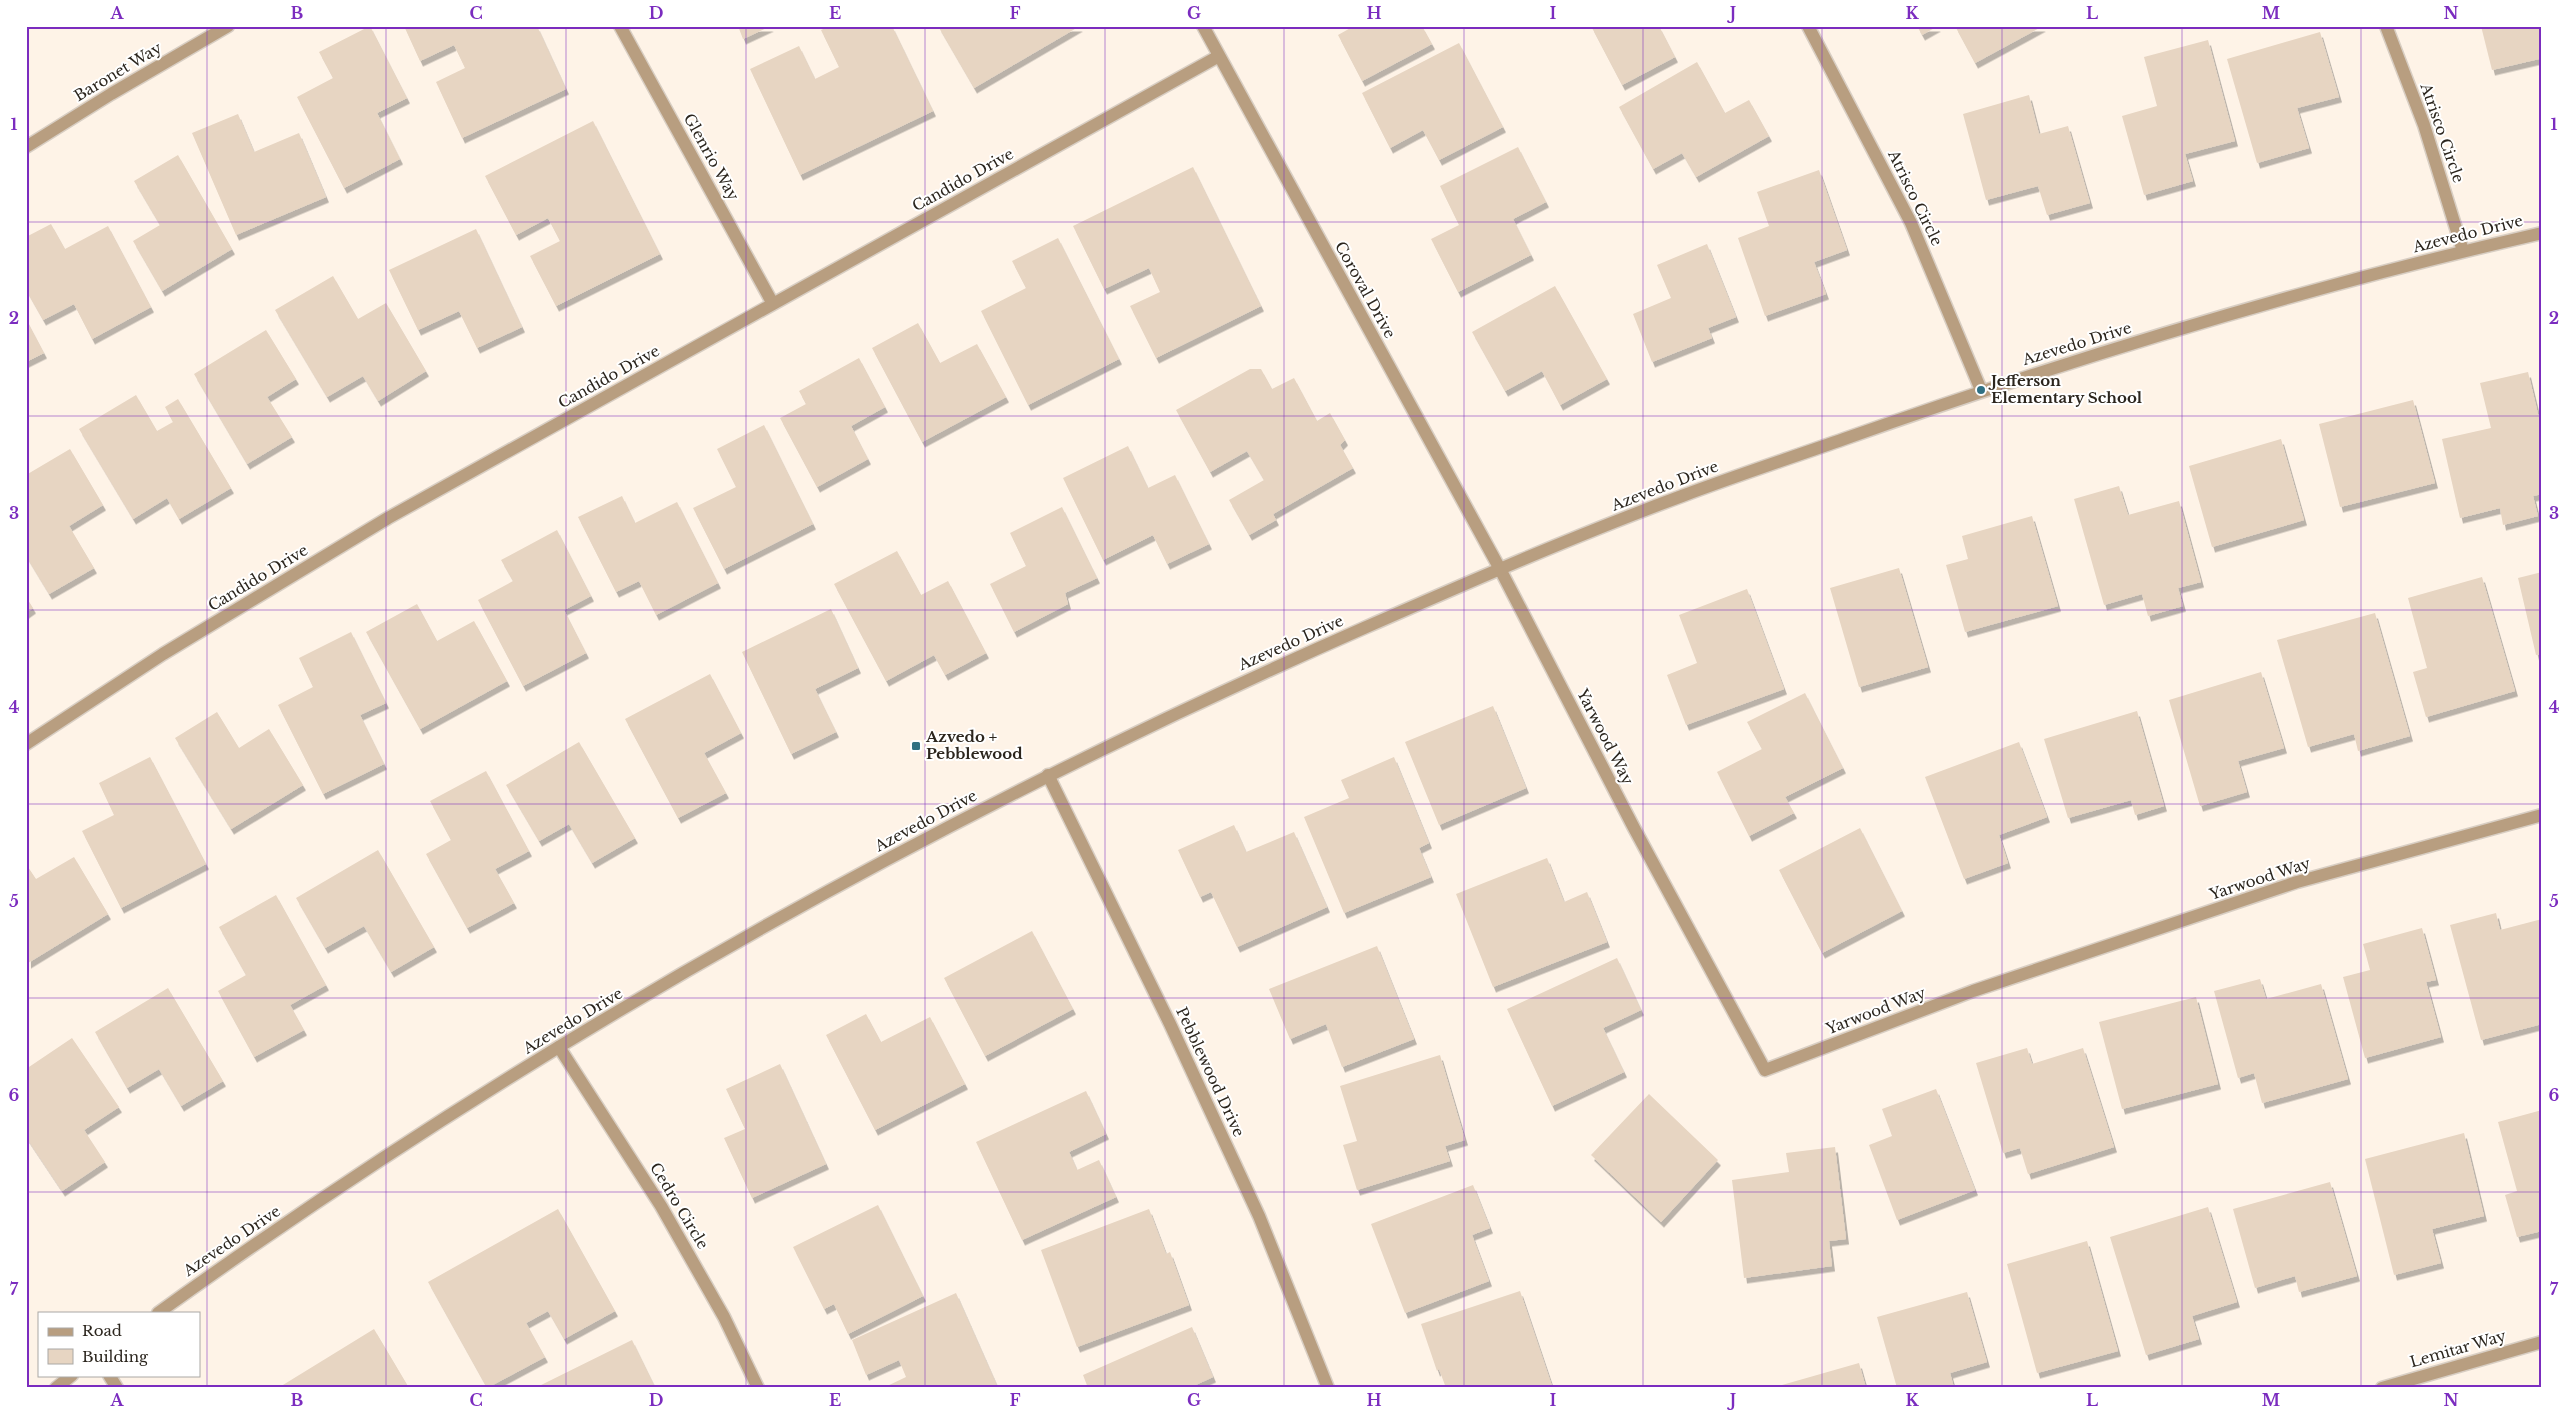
<svg xmlns="http://www.w3.org/2000/svg" width="2568" height="1414" viewBox="0 0 2568 1414" font-family="'Libre Baskerville',serif">
<defs>
<filter id="shadow"><feDropShadow dx="3" dy="5.5" stdDeviation="0" flood-color="#0004"/></filter>
</defs>
<rect width="100%" height="100%" fill="#fef3e7"/>
<path fill="#e7d5c2" filter="url(#shadow)" d="M370,26L407,98L377,113L400,159L344,188L297,97L333,78L319,52Z
M404,26H537L566,89L462,138L436,82L465,68L454,45L420,61Z
M738,26H771L743,39Z
M830,26H892L933,111L800,175L750,69L799,46L815,79L839,67L821,30Z
M938,26H1080L974,88Z
M1354,26H1422L1432,44L1362,81L1338,35Z
M1591,26H1659L1675,57L1622,85Z
M1917,26H1938L1922,35Z
M1955,26H2043L1975,63Z
M2481,26H2542V66L2539,59L2492,70Z
M2320,32L2339,97L2297,108L2309,148L2257,163L2227,59Z
M2208,40L2235,141L2185,154L2193,181L2144,195L2122,116L2157,106L2144,57Z
M1459,43L1503,127L1439,160L1423,130L1390,148L1362,93Z
M1697,62L1725,113L1749,100L1769,136L1696,177L1682,153L1653,169L1619,107Z
M2029,95L2039,134L2068,126L2090,203L2047,215L2038,186L1986,200L1963,114Z
M238,114L254,152L299,133L326,197L236,235L192,133Z
M593,121L660,254L556,306L530,256L560,241L548,218L516,235L485,176Z
M1518,147L1546,202L1513,219L1531,255L1458,292L1431,239L1459,225L1440,186Z
M178,155L232,249L162,291L133,241L160,225L134,181Z
M1193,167L1261,306L1156,358L1130,306L1160,292L1149,268L1104,289L1073,226Z
M1819,170L1847,250L1814,262L1826,294L1765,316L1738,238L1769,226L1757,192Z
M51,224L65,249L108,226L151,307L92,339L74,304L43,320L26,290V237Z
M476,229L522,327L477,348L459,311L418,330L389,270Z
M1058,238L1119,359L1028,405L981,311L1026,288L1012,261Z
M1707,244L1736,317L1708,328L1712,338L1652,362L1633,314L1671,298L1657,265Z
M333,276L358,319L386,303L426,371L378,401L363,376L327,397L275,310Z
M1555,286L1607,379L1560,405L1542,371L1505,391L1472,332Z
M26,319L44,353L26,362Z
M918,323L940,363L977,344L1006,397L922,442L872,348Z
M266,330L296,379L267,397L292,437L247,464L194,374Z
M859,358L885,407L851,426L868,459L817,487L780,418L806,404L799,391Z
M1250,369H1261L1272,389L1294,378L1317,421L1330,413L1345,440L1340,445L1353,468L1273,514L1276,520L1249,535L1229,500L1264,480L1247,451L1210,472L1176,410Z
M2528,372L2542,431V494L2533,496L2538,516L2503,525L2500,508L2460,518L2442,439L2491,428L2480,383Z
M136,395L157,431L173,422L165,407L178,399L231,488L179,519L167,498L133,519L79,429Z
M2413,400L2435,483L2340,507L2319,424Z
M764,425L813,524L724,569L693,508L736,487L717,449Z
M2281,439L2304,520L2212,547L2189,466Z
M1128,446L1148,488L1175,475L1209,544L1167,564L1153,535L1103,560L1063,478Z
M70,449L103,505L69,526L94,568L49,594L26,556V475Z
M2119,486L2128,515L2179,501L2201,582L2178,588L2183,606L2148,616L2142,594L2104,605L2074,499Z
M622,496L635,523L677,502L718,583L656,615L639,581L616,592L578,517Z
M1062,507L1097,578L1065,593L1068,604L1014,632L990,584L1026,566L1010,533Z
M2032,516L2058,606L1965,632L1946,565L1968,559L1962,536Z
M557,530L591,596L564,610L586,653L523,686L478,600L513,581L501,560Z
M897,551L921,595L948,581L986,653L945,675L934,655L886,681L834,584Z
M1899,568L1928,667L1859,687L1830,588Z
M2542,572V654L2536,655L2518,578Z
M2482,577L2515,691L2426,717L2413,672L2427,668L2408,598Z
M1747,589L1784,689L1686,725L1667,675L1697,663L1679,615Z
M26,597L33,608L26,613Z
M417,604L437,641L474,621L507,681L420,729L366,632Z
M831,609L858,668L815,689L836,732L791,754L742,652Z
M2375,613L2410,736L2358,751L2354,734L2308,747L2277,640Z
M351,632L386,703L360,715L384,764L323,794L278,705L313,687L299,658Z
M2261,672L2284,748L2238,761L2247,792L2200,806L2169,700Z
M710,674L741,733L704,753L726,793L678,818L625,719Z
M1805,693L1843,768L1785,797L1794,813L1749,836L1717,772L1762,749L1747,722Z
M1493,706L1526,788L1439,825L1405,742Z
M2137,711L2164,806L2135,815L2131,800L2068,818L2044,739Z
M217,712L239,748L269,729L303,785L231,829L175,738Z
M579,742L635,838L592,863L569,824L539,841L506,785Z
M2019,742L2047,817L1999,835L2008,863L1964,879L1925,777Z
M150,757L206,864L121,908L82,831L114,815L99,783Z
M1394,757L1429,843L1419,848L1431,877L1344,913L1304,817L1349,798L1341,780Z
M486,771L529,851L495,869L514,903L467,928L426,854L451,840L430,801Z
M1234,825L1246,852L1294,832L1327,907L1237,947L1211,892L1200,897L1178,850Z
M1860,828L1902,911L1822,953L1779,870Z
M378,850L434,947L391,972L364,926L325,948L296,898Z
M74,857L108,914L28,963L26,864L36,879Z
M1547,858L1564,902L1587,892L1607,942L1493,987L1456,894Z
M276,895L326,985L290,1005L304,1030L254,1057L218,991L246,975L219,927Z
M2496,913L2500,930L2542,919V1024L2481,1040L2450,925Z
M2422,928L2436,980L2426,982L2441,1037L2365,1058L2343,977L2370,970L2363,944Z
M1032,931L1073,1009L985,1056L944,978Z
M1377,946L1414,1039L1342,1067L1326,1024L1290,1039L1269,989Z
M1617,958L1641,1010L1603,1028L1624,1072L1552,1106L1507,1009Z
M2260,979L2266,999L2321,984L2348,1079L2262,1103L2254,1073L2238,1078L2214,991Z
M168,988L223,1081L181,1106L159,1069L127,1088L95,1032Z
M2196,997L2218,1084L2122,1109L2099,1022Z
M866,1014L881,1042L930,1017L965,1084L875,1130L826,1035Z
M72,1038L119,1107L84,1130L105,1162L62,1191L26,1137V1069Z
M2027,1048L2032,1064L2083,1048L2114,1147L2028,1174L2020,1148L2003,1153L1976,1063Z
M1440,1055L1465,1140L1445,1146L1450,1161L1357,1190L1343,1145L1357,1141L1340,1086Z
M780,1064L826,1164L752,1198L724,1138L745,1129L726,1089Z
M1936,1089L1975,1190L1897,1220L1869,1145L1892,1136L1882,1109Z
M1086,1091L1106,1134L1069,1152L1077,1170L1099,1160L1116,1197L1022,1240L976,1142Z
M1649,1094L1718,1160L1661,1222L1591,1155Z
M2542,1110V1231L2517,1237L2505,1195L2517,1191L2498,1122Z
M2464,1133L2484,1216L2432,1229L2441,1263L2394,1275L2365,1159Z
M1835,1147L1846,1239L1829,1241L1832,1266L1744,1278L1732,1180L1789,1172L1786,1153Z
M2330,1182L2357,1276L2299,1292L2295,1276L2255,1288L2233,1209Z
M1473,1185L1490,1228L1472,1235L1489,1281L1405,1313L1371,1224Z
M878,1205L923,1296L848,1334L834,1304L824,1309L793,1247Z
M2208,1207L2237,1302L2192,1316L2199,1339L2146,1355L2110,1237Z
M558,1209L615,1311L564,1339L548,1311L526,1323L545,1357L487,1388L428,1282Z
M1149,1209L1166,1254L1170,1252L1189,1305L1077,1347L1041,1250Z
M2087,1241L2118,1351L2037,1373L2007,1264Z
M1520,1291L1552,1386L1546,1388H1446L1439,1369L1437,1371L1421,1324Z
M1967,1292L1987,1362L1950,1373L1954,1388H1897L1877,1317Z
M956,1293L998,1388H883L906,1377L899,1360L866,1375L852,1340Z
M1192,1327L1213,1377L1189,1388H1088L1083,1375Z
M374,1329L409,1388H278Z
M632,1340L654,1385L649,1388H535Z
M1859,1363L1866,1388H1775V1387Z"/>
<g fill="none" stroke-linecap="round" stroke-linejoin="round">
<g stroke="#d8cec3" stroke-width="15">
<path id="minor" d="M620,26L773,304
M1203,26L1500,569L1634,828L1765,1070L1973,991L2297,882L2542,815
M1808,26L1911,223L1981,390
M2386,26L2424,125L2463,251
M26,147L111,94L228,26
M26,744L163,654L388,518L1219,56
M1048,775L1170,1024L1259,1216L1328,1388
M559,1047L661,1206L724,1317L758,1388
M109,1375L117,1388
M2382,1388L2542,1342"/>
</g>
<g stroke="#d8cec3" stroke-width="15">
<path id="tertiary" d="M158,1313C534,1042 941,814 1364,628C1469,582 1574,536 1682,496C1735,476 1790,458 1844,439C2073,358 2305,287 2542,233
M56,1388L72,1375"/>
</g>
<use href="#minor" stroke="#b89e80" stroke-width="12"/>
<use href="#tertiary" stroke="#b89e80" stroke-width="12"/>
</g>
<path fill="none" stroke="#7b2cbf" stroke-width="1" stroke-opacity="0.55" d="M207,26V1388M386,26V1388M566,26V1388M746,26V1388M925,26V1388M1105,26V1388M1284,26V1388M1464,26V1388M1643,26V1388M1822,26V1388M2002,26V1388M2182,26V1388M2361,26V1388M26,222H2542M26,416H2542M26,610H2542M26,804H2542M26,998H2542M26,1192H2542"/>
<g fill="#307184" stroke="#fff" stroke-width="2">
<circle cx="1981" cy="390" r="5"/>
<rect x="911" y="741" width="10" height="10" rx="2.5"/>
</g>
<g text-anchor="middle" stroke-width="4" stroke-linejoin="round" paint-order="stroke">
<g font-size="15" fill="#2b251d" stroke="#fff">
<text transform="translate(118 72) rotate(-31)" y="5">Baronet Way</text>
<text transform="translate(2442 133) rotate(71)" y="5">Atrisco Circle</text>
<text transform="translate(711 157) rotate(61)" y="5">Glenrio Way</text>
<text transform="translate(963 180) rotate(-29)" y="5">Candido Drive</text>
<text transform="translate(1915 198) rotate(64)" y="5">Atrisco Circle</text>
<text transform="translate(2468 234) rotate(-14)" y="5">Azevedo Drive</text>
<text transform="translate(1365 290) rotate(61)" y="5">Coroval Drive</text>
<text transform="translate(2077 344) rotate(-17)" y="5">Azevedo Drive</text>
<text transform="translate(609 377) rotate(-29)" y="5">Candido Drive</text>
<text transform="translate(1665 486) rotate(-21)" y="5">Azevedo Drive</text>
<text transform="translate(258 578) rotate(-31)" y="5">Candido Drive</text>
<text transform="translate(1291 643) rotate(-24)" y="5">Azevedo Drive</text>
<text transform="translate(1605 737) rotate(63)" y="5">Yarwood Way</text>
<text transform="translate(926 821) rotate(-28)" y="5">Azevedo Drive</text>
<text transform="translate(2260 879) rotate(-18)" y="5">Yarwood Way</text>
<text transform="translate(1876 1011) rotate(-21)" y="5">Yarwood Way</text>
<text transform="translate(573 1021) rotate(-31)" y="5">Azevedo Drive</text>
<text transform="translate(1210 1072) rotate(65)" y="5">Pebblewood Drive</text>
<text transform="translate(679 1206) rotate(59)" y="5">Cedro Circle</text>
<text transform="translate(232 1241) rotate(-34)" y="5">Azevedo Drive</text>
<text transform="translate(2458 1349) rotate(-16)" y="5">Lemitar Way</text>
</g>
<g font-size="15" font-weight="bold" fill="#2b251d" stroke="#fff" text-anchor="start">
<text x="1991" y="386">Jefferson<tspan x="1991" dy="17">Elementary School</tspan></text>
<text x="926" y="742">Azvedo +<tspan x="926" dy="17">Pebblewood</tspan></text>
</g>
</g>
<rect width="2568" height="1414" fill="none" stroke="#ffffff" stroke-width="55"/>
<rect x="38" y="1312" width="162" height="65" fill="#ffffff" stroke="#aaa8a5"/>
<rect x="48" y="1328" width="25" height="8" fill="#b89e80" stroke="#aaa8a5"/>
<text x="82" y="1336" font-size="15" fill="#2b251d">Road</text>
<rect x="48" y="1349" width="25" height="15" fill="#e7d5c2" stroke="#aaa8a5"/>
<text x="82" y="1362" font-size="15" fill="#2b251d">Building</text>
<rect x="28" y="28" width="2512" height="1358" fill="none" stroke="#7b2cbf" stroke-width="2"/>
<g font-size="16" text-anchor="middle" font-weight="bold" fill="#7b2cbf">
<text x="117" y="19">A</text>
<text x="297" y="19">B</text>
<text x="476" y="19">C</text>
<text x="656" y="19">D</text>
<text x="835" y="19">E</text>
<text x="1015" y="19">F</text>
<text x="1194" y="19">G</text>
<text x="1374" y="19">H</text>
<text x="1553" y="19">I</text>
<text x="1733" y="19">J</text>
<text x="1912" y="19">K</text>
<text x="2092" y="19">L</text>
<text x="2271" y="19">M</text>
<text x="2451" y="19">N</text>
<text x="14" y="130">1</text>
<text x="2554" y="130">1</text>
<text x="14" y="324">2</text>
<text x="2554" y="324">2</text>
<text x="14" y="519">3</text>
<text x="2554" y="519">3</text>
<text x="14" y="713">4</text>
<text x="2554" y="713">4</text>
<text x="14" y="907">5</text>
<text x="2554" y="907">5</text>
<text x="14" y="1101">6</text>
<text x="2554" y="1101">6</text>
<text x="14" y="1295">7</text>
<text x="2554" y="1295">7</text>
<text x="117" y="1406">A</text>
<text x="297" y="1406">B</text>
<text x="476" y="1406">C</text>
<text x="656" y="1406">D</text>
<text x="835" y="1406">E</text>
<text x="1015" y="1406">F</text>
<text x="1194" y="1406">G</text>
<text x="1374" y="1406">H</text>
<text x="1553" y="1406">I</text>
<text x="1733" y="1406">J</text>
<text x="1912" y="1406">K</text>
<text x="2092" y="1406">L</text>
<text x="2271" y="1406">M</text>
<text x="2451" y="1406">N</text>
</g>
</svg>
